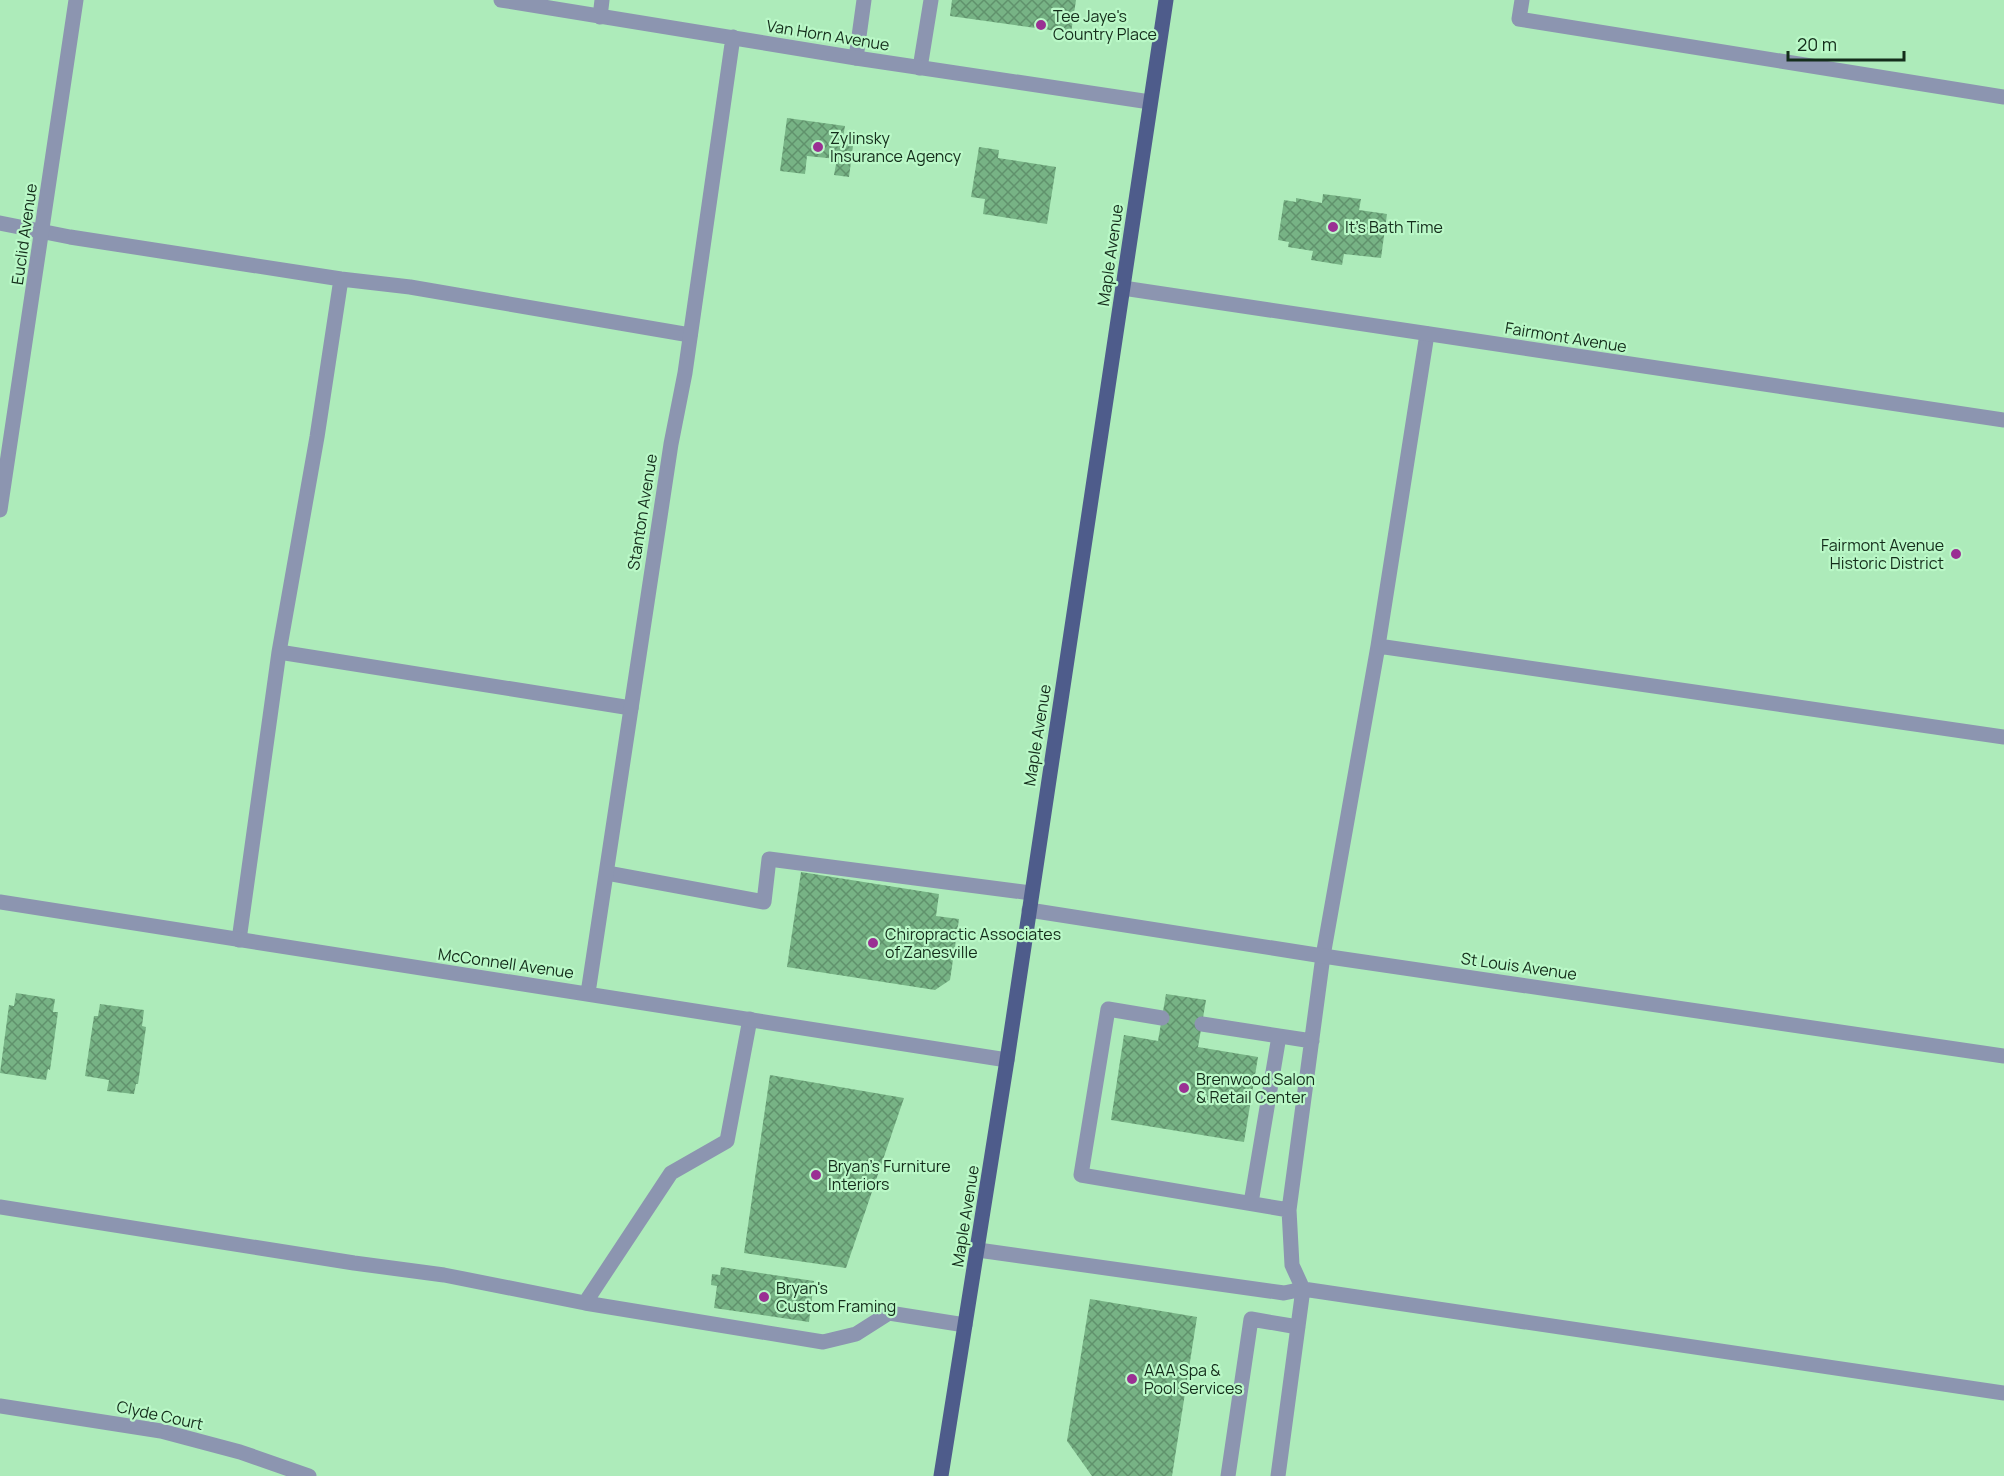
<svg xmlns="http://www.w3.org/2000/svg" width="2004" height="1476" viewBox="0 0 2004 1476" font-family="Manrope,sans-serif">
<defs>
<pattern id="building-cross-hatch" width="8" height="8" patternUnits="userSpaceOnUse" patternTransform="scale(1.5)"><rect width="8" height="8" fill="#77b385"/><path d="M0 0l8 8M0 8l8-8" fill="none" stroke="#60926c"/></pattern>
</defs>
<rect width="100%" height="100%" fill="#adebba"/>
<path fill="url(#building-cross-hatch)" d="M952,0H1076L1071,33L950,16Z
M787,118L845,126L843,137L854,138L849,177L834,175L837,159L807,156L805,174L780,171Z
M979,147L999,150L998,158L1056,167L1047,224L983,214L985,199L971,197Z
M1323,194L1361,199L1359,210L1387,214L1381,258L1344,254L1342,265L1311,260L1313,251L1288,247L1289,242L1278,240L1284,200L1296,202V198L1322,203Z
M801,872L939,894L936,916L959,919L950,980L935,990L787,967Z
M16,993L55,999L53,1012H58L50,1070L48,1069L46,1080L0,1073L9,1005L14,1006Z
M1166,994L1206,1000L1198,1047L1258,1057L1244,1142L1111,1120L1124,1035L1158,1041Z
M100,1004L144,1010L142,1026L146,1027L138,1084H136L134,1094L107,1091L109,1080L85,1076L94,1016H98Z
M770,1075L904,1098L846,1268L744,1253Z
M721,1267L814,1281L809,1322L714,1308L717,1286L711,1285L712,1274L720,1275Z
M1090,1299L1197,1317L1172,1476H1092L1067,1441Z"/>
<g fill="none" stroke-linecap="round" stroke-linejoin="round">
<path stroke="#8c95b0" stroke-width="15" d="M1522,0L1519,19L2004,97
M856,58L864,0
M920,68L931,0
M0,223L70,237L212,259L341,279L410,287L690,335
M1378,646L2004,737
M279,652L631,708
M607,873L764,902L769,859L1031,893
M239,940L279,652L317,437L341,279
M1162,1018L1108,1009L1081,1175L1289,1210
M1202,1024L1312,1041
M1251,1203L1279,1036
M0,1207L354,1263L444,1275L585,1303L823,1342L856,1334L889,1313L965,1325
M978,1250L1284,1293L1303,1289L2004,1393
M585,1303L671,1173L727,1141L750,1019
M1228,1476L1251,1319L1298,1327
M1278,1476L1303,1289L1292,1265L1289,1210L1323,956L1378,646L1427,334"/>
<path stroke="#8c95b0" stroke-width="15" d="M501,0L856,58L1150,102
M600,17L602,0
M1123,288L2004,420
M0,510L76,0
M0,902L1007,1060
M1029,910L1323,956L2004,1056
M588,993L671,444L685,373L733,37
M0,1406L161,1431L240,1452L309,1476"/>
<path stroke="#4e5c8b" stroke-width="15" d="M941,1476L1007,1060L1166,0"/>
</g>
<g fill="#9a3093" stroke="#baf8c7" stroke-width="2">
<circle cx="1041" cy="25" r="6"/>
<circle cx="818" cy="147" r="6"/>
<circle cx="1333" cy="227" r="6"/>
<circle cx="1956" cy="554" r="6"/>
<circle cx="873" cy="943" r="6"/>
<circle cx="1184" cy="1088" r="6"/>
<circle cx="816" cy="1175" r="6"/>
<circle cx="764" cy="1297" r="6"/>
<circle cx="1132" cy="1379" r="6"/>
</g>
<g text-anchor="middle" stroke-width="4.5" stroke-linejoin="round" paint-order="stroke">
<g font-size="16" fill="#142d1b" stroke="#baf8c7" text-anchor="start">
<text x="1053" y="22">Tee Jaye's<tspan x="1053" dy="18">Country Place</tspan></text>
<text x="830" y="144">Zylinsky<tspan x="830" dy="18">Insurance Agency</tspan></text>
<text x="1345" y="233">It's Bath Time</text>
<text x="1944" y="551" text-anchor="end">Fairmont Avenue<tspan x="1944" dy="18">Historic District</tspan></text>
<text x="885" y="940">Chiropractic Associates<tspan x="885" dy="18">of Zanesville</tspan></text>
<text x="1196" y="1085">Brenwood Salon<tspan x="1196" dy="18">&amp; Retail Center</tspan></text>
<text x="828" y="1172">Bryan's Furniture<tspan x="828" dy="18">Interiors</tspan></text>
<text x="776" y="1294">Bryan's<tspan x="776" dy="18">Custom Framing</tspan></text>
<text x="1144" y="1376">AAA Spa &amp;<tspan x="1144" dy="18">Pool Services</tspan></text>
</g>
<g font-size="16" fill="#142d1b" stroke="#baf8c7">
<text transform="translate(828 35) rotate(9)" y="6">Van Horn Avenue</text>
<text transform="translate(24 234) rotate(-82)" y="6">Euclid Avenue</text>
<text transform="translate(1110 255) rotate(-82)" y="6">Maple Avenue</text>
<text transform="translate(1566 337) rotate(9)" y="6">Fairmont Avenue</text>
<text transform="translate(642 512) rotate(-81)" y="6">Stanton Avenue</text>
<text transform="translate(1037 735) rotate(-81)" y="6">Maple Avenue</text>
<text transform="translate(506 963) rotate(8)" y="6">McConnell Avenue</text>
<text transform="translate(1519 966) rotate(8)" y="6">St Louis Avenue</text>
<text transform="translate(965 1216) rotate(-81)" y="6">Maple Avenue</text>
<text transform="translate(160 1415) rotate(12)" y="6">Clyde Court</text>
</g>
</g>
<path d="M1788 51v9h116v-9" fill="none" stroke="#142d1b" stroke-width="3"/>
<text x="1797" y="51" font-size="18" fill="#142d1b" stroke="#baf8c7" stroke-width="4.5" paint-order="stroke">20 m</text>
</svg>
